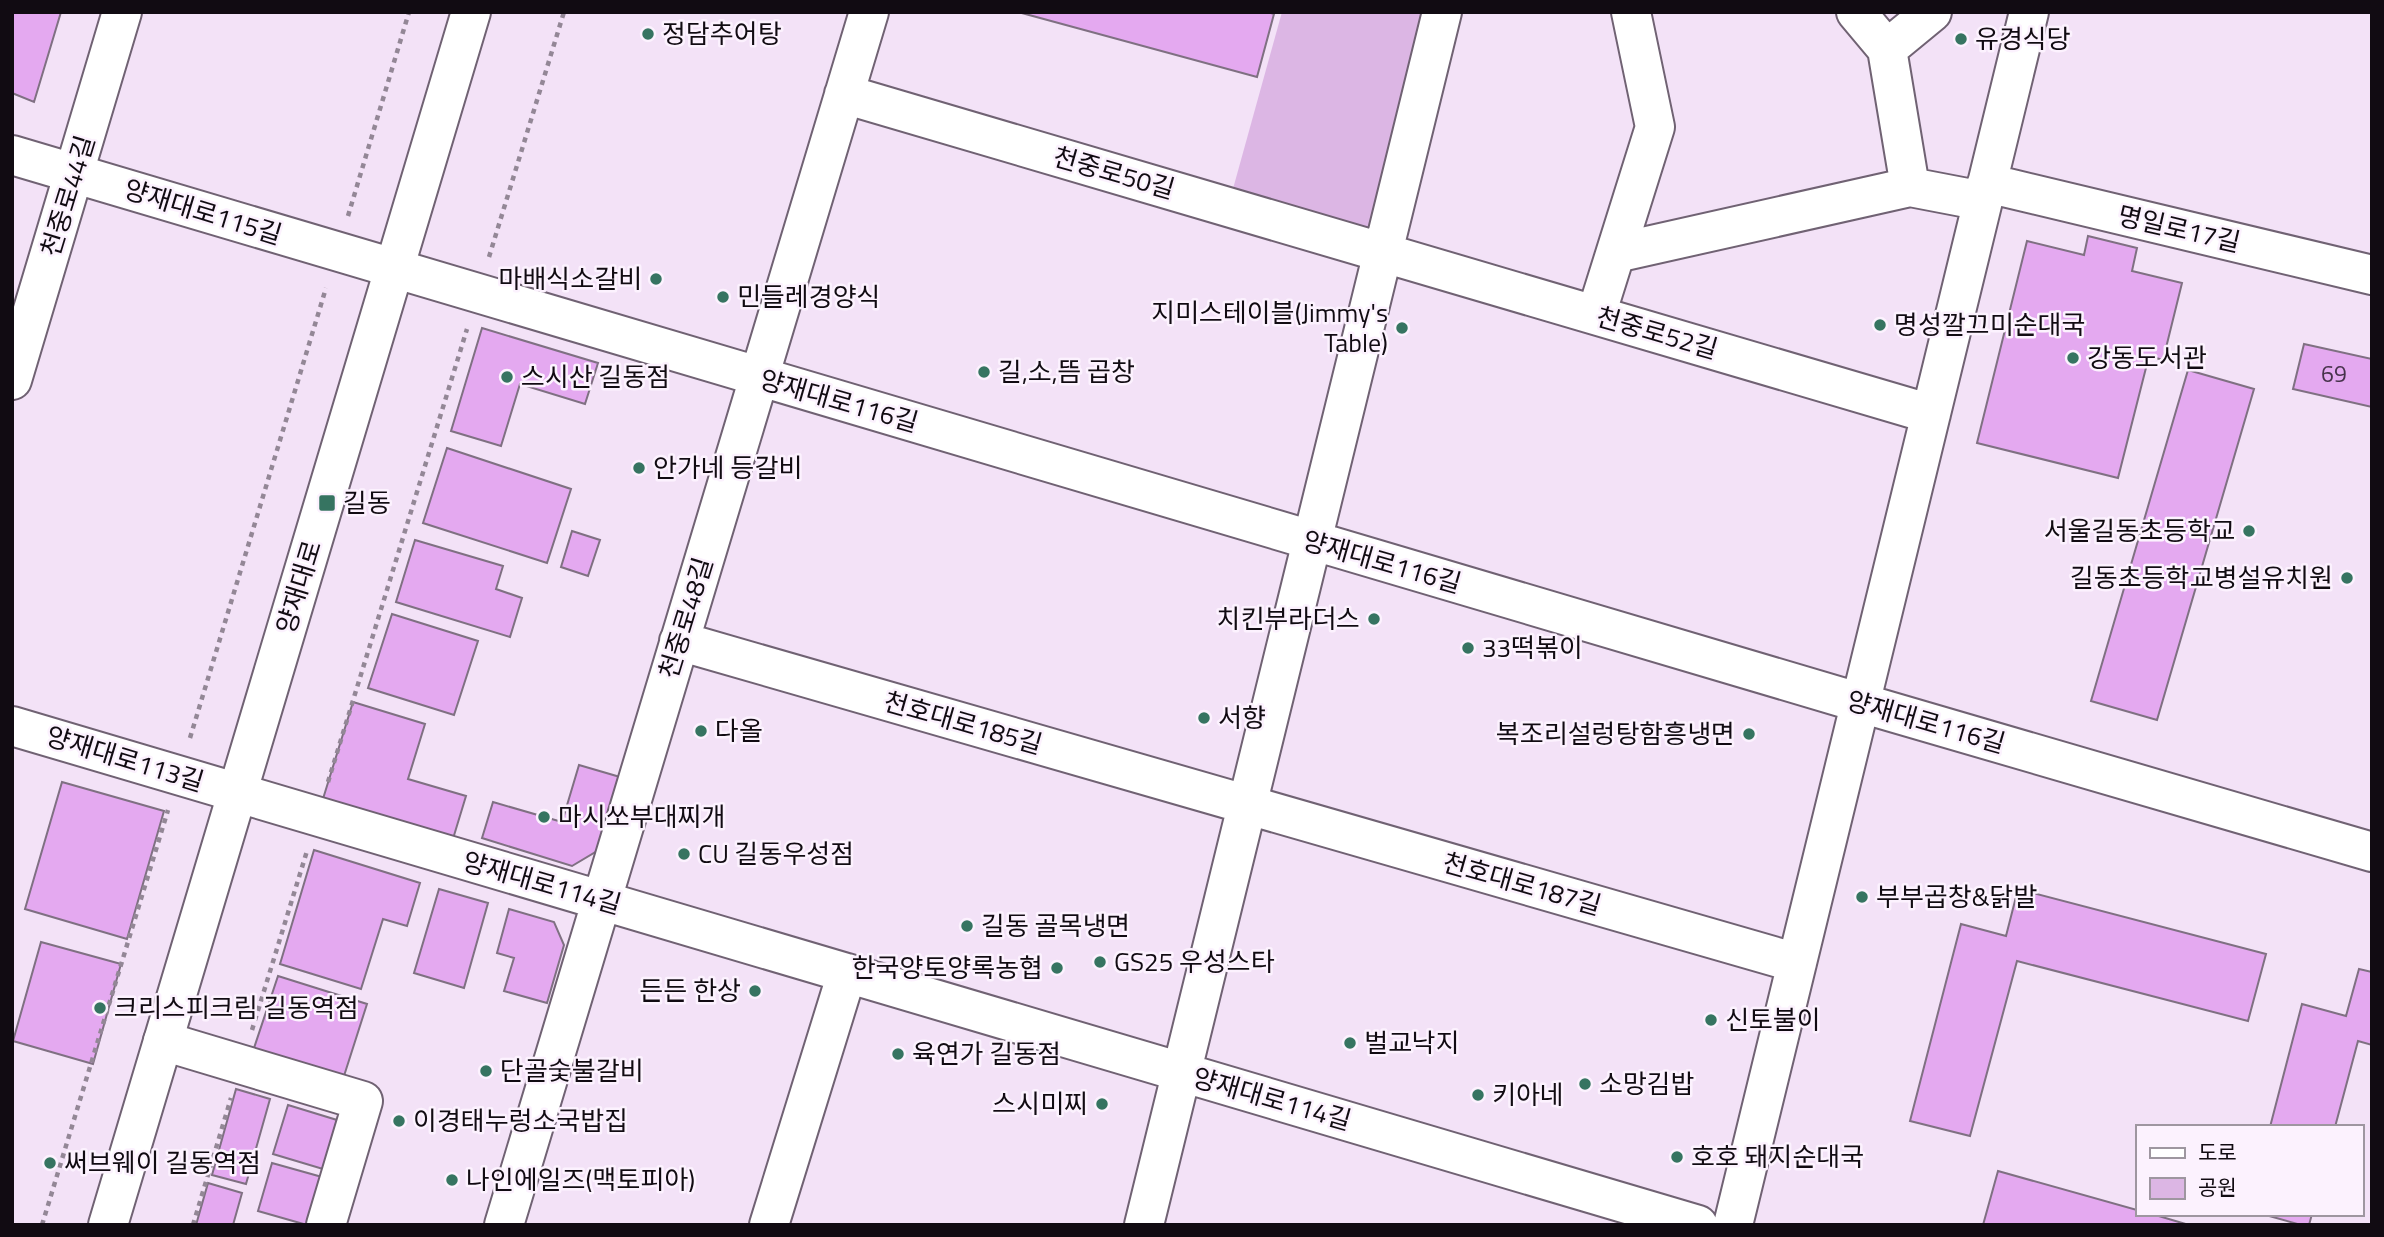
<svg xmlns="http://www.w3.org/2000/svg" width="2384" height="1237" viewBox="0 0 2384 1237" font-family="'Titillium Web','Noto Sans KR',sans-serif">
<rect width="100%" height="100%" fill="#f3e2f7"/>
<path fill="#dcb6e4" d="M1282,12H1429L1376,237L1231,196Z"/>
<path fill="#e4a9f0" stroke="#7f7082" stroke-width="2" d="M12,12H61L34,102L12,93Z
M1018,12H1268L1274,14L1257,77Z
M2088,236L2137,248L2132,271L2182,283L2163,360L2149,356L2118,478L1977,443L2027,241L2084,255Z
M482,328L598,363L585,404L520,384L501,446L451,431Z
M2304,344L2372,359V407L2293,389Z
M2188,370L2254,389L2157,720L2091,701Z
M447,448L571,489L547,563L423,523Z
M572,531L600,540L588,576L561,567Z
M415,540L503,566L496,589L522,598L510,637L396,602Z
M392,614L478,641L454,715L368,688Z
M353,702L425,724L408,779L466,796L452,842L322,802Z
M579,765L620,777L597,851L572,866L482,838L493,802L562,822Z
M62,782L164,811L127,939L25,909Z
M314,850L420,883L407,926L383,919L361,989L280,964Z
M439,889L488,903L464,988L414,973Z
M2018,889L2266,954L2248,1021L2017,961L1970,1136L1910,1121L1961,924L2006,936Z
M509,909L554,922L564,945L547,1003L504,991L514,958L497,953Z
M41,942L121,964L93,1064L13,1041Z
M2359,969L2372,972V1045L2358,1041L2335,1127H2270L2302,1004L2346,1016Z
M278,976L367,1004L343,1079L253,1051Z
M236,1089L270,1099L246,1184L212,1175Z
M288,1105L337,1120L323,1169L273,1154Z
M272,1163L322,1177L307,1225L258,1211Z
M1998,1171L2137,1210V1214H2152L2189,1225H1983Z
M208,1183L242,1193L233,1225H196Z
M2262,1214H2312L2309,1225H2301Z"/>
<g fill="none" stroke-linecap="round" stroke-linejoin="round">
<g stroke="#706273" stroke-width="42">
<path id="minor" d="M1856,12L1887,49L1910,187
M1887,49L1932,12
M844,94L1931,414
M12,155L1861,703L2372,852
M1987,183L2372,275
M1616,253L1910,187L1983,201
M1596,315L1655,127L1631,12
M12,380L122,12
M679,641L1797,963
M12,726L1698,1225
M163,1041L363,1101L326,1225
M504,1225L869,12
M769,1225L847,973
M1144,1225L1442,12
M1733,1225L2029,12"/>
</g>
<g stroke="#706273" stroke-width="42">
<path id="primary" d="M108,1225L471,12"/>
</g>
<path stroke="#938796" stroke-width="4.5" stroke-dasharray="5 5" stroke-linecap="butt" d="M348,216L409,12
M489,257L564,12
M190,738L326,288
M328,782L467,329
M252,1030L307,851
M42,1225L168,810
M193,1225L231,1098"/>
<use href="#minor" stroke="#fff" stroke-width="38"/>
<use href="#primary" stroke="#fff" stroke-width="38"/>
</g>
<g fill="#367461" stroke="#fcf2fe" stroke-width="2.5">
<circle cx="648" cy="34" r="7"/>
<circle cx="1961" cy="39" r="7"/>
<circle cx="656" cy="279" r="7"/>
<circle cx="723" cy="297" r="7"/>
<circle cx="1880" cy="325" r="7"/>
<circle cx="1402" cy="328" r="7"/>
<circle cx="2073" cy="358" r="7"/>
<circle cx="984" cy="372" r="7"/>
<circle cx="507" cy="377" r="7"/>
<circle cx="639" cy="468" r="7"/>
<rect x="318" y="494" width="18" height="18" rx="3.5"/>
<circle cx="2249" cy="531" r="7"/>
<circle cx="2347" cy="578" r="7"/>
<circle cx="1374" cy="619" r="7"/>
<circle cx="1468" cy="648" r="7"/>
<circle cx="1204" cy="718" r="7"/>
<circle cx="701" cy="731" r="7"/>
<circle cx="1749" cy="734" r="7"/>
<circle cx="544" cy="817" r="7"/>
<circle cx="684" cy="854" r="7"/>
<circle cx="1862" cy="897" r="7"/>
<circle cx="967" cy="926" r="7"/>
<circle cx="1100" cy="962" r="7"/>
<circle cx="1057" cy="968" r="7"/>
<circle cx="755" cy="991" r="7"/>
<circle cx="100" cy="1008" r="7"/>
<circle cx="1711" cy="1020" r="7"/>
<circle cx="1350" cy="1043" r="7"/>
<circle cx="898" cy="1054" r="7"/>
<circle cx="486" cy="1071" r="7"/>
<circle cx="1585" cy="1084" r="7"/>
<circle cx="1478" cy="1095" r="7"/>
<circle cx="1102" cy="1104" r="7"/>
<circle cx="399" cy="1121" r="7"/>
<circle cx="1677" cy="1157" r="7"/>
<circle cx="50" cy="1163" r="7"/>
<circle cx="452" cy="1180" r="7"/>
</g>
<g text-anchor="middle" stroke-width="5" stroke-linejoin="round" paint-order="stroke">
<g font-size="23" fill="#46324a">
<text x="2334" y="382">69</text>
</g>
<g font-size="26" fill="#110b12" stroke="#fcf2fe" text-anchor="start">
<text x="662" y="43">정담추어탕</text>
<text x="1975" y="48">유경식당</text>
<text x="642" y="288" text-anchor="end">마배식소갈비</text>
<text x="737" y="306">민들레경양식</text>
<text x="1388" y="322" text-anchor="end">지미스테이블(Jimmy's<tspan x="1388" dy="30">Table)</tspan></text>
<text x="1894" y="334">명성깔끄미순대국</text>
<text x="2087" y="367">강동도서관</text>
<text x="998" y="381">길,소,뜸 곱창</text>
<text x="521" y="386">스시산 길동점</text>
<text x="653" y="477">안가네 등갈비</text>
<text x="343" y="512">길동</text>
<text x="2235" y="540" text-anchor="end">서울길동초등학교</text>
<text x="2333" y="587" text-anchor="end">길동초등학교병설유치원</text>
<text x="1360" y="628" text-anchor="end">치킨부라더스</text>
<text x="1482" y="657">33떡볶이</text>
<text x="1218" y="727">서향</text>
<text x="715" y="740">다올</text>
<text x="1735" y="743" text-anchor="end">복조리설렁탕함흥냉면</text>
<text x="558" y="826">마시쏘부대찌개</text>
<text x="698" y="863">CU 길동우성점</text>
<text x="1876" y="906">부부곱창&amp;닭발</text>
<text x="981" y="935">길동 골목냉면</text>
<text x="1114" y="971">GS25 우성스타</text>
<text x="1043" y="977" text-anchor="end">한국양토양록농협</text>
<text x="741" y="1000" text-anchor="end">든든 한상</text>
<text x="114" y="1017">크리스피크림 길동역점</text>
<text x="1725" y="1029">신토불이</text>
<text x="1364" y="1052">벌교낙지</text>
<text x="912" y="1063">육연가 길동점</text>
<text x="500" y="1080">단골숯불갈비</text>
<text x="1599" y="1093">소망김밥</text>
<text x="1492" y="1104">키아네</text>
<text x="1088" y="1113" text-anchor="end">스시미찌</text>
<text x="413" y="1130">이경태누렁소국밥집</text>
<text x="1691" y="1166">호호 돼지순대국</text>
<text x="64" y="1172">써브웨이 길동역점</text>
<text x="466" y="1189">나인에일즈(맥토피아)</text>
</g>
<g font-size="26" fill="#110b12" stroke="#fcf2fe">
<text transform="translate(1114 173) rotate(16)" y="9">천중로50길</text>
<text transform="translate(68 196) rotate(-73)" y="9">천중로44길</text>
<text transform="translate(203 212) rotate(17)" y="9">양재대로115길</text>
<text transform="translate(2179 229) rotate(13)" y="9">명일로17길</text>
<text transform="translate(1657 333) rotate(16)" y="9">천중로52길</text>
<text transform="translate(839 401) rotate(16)" y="9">양재대로116길</text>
<text transform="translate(1382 562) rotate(16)" y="9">양재대로116길</text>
<text transform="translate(299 587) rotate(-73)" y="9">양재대로</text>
<text transform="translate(686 618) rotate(-73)" y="9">천중로48길</text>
<text transform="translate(1926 722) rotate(16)" y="9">양재대로116길</text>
<text transform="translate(963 723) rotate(16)" y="9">천호대로185길</text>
<text transform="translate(125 759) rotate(17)" y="9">양재대로113길</text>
<text transform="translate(542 883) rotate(16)" y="9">양재대로114길</text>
<text transform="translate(1522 884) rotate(16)" y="9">천호대로187길</text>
<text transform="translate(1272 1099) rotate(16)" y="9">양재대로114길</text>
</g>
</g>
<rect width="2384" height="1237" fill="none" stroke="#110b12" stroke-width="28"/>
<rect x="2136" y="1125" width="228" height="91" fill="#fcf2fe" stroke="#9e96a0" stroke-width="2"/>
<rect x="2150" y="1148" width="35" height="10" fill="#ffffff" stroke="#9e96a0" stroke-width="2"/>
<text x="2198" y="1160" font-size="21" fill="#110b12">도로</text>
<rect x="2150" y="1178" width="35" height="21" fill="#dcb6e4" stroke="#9e96a0" stroke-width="2"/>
<text x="2198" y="1195" font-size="21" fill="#110b12">공원</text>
</svg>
